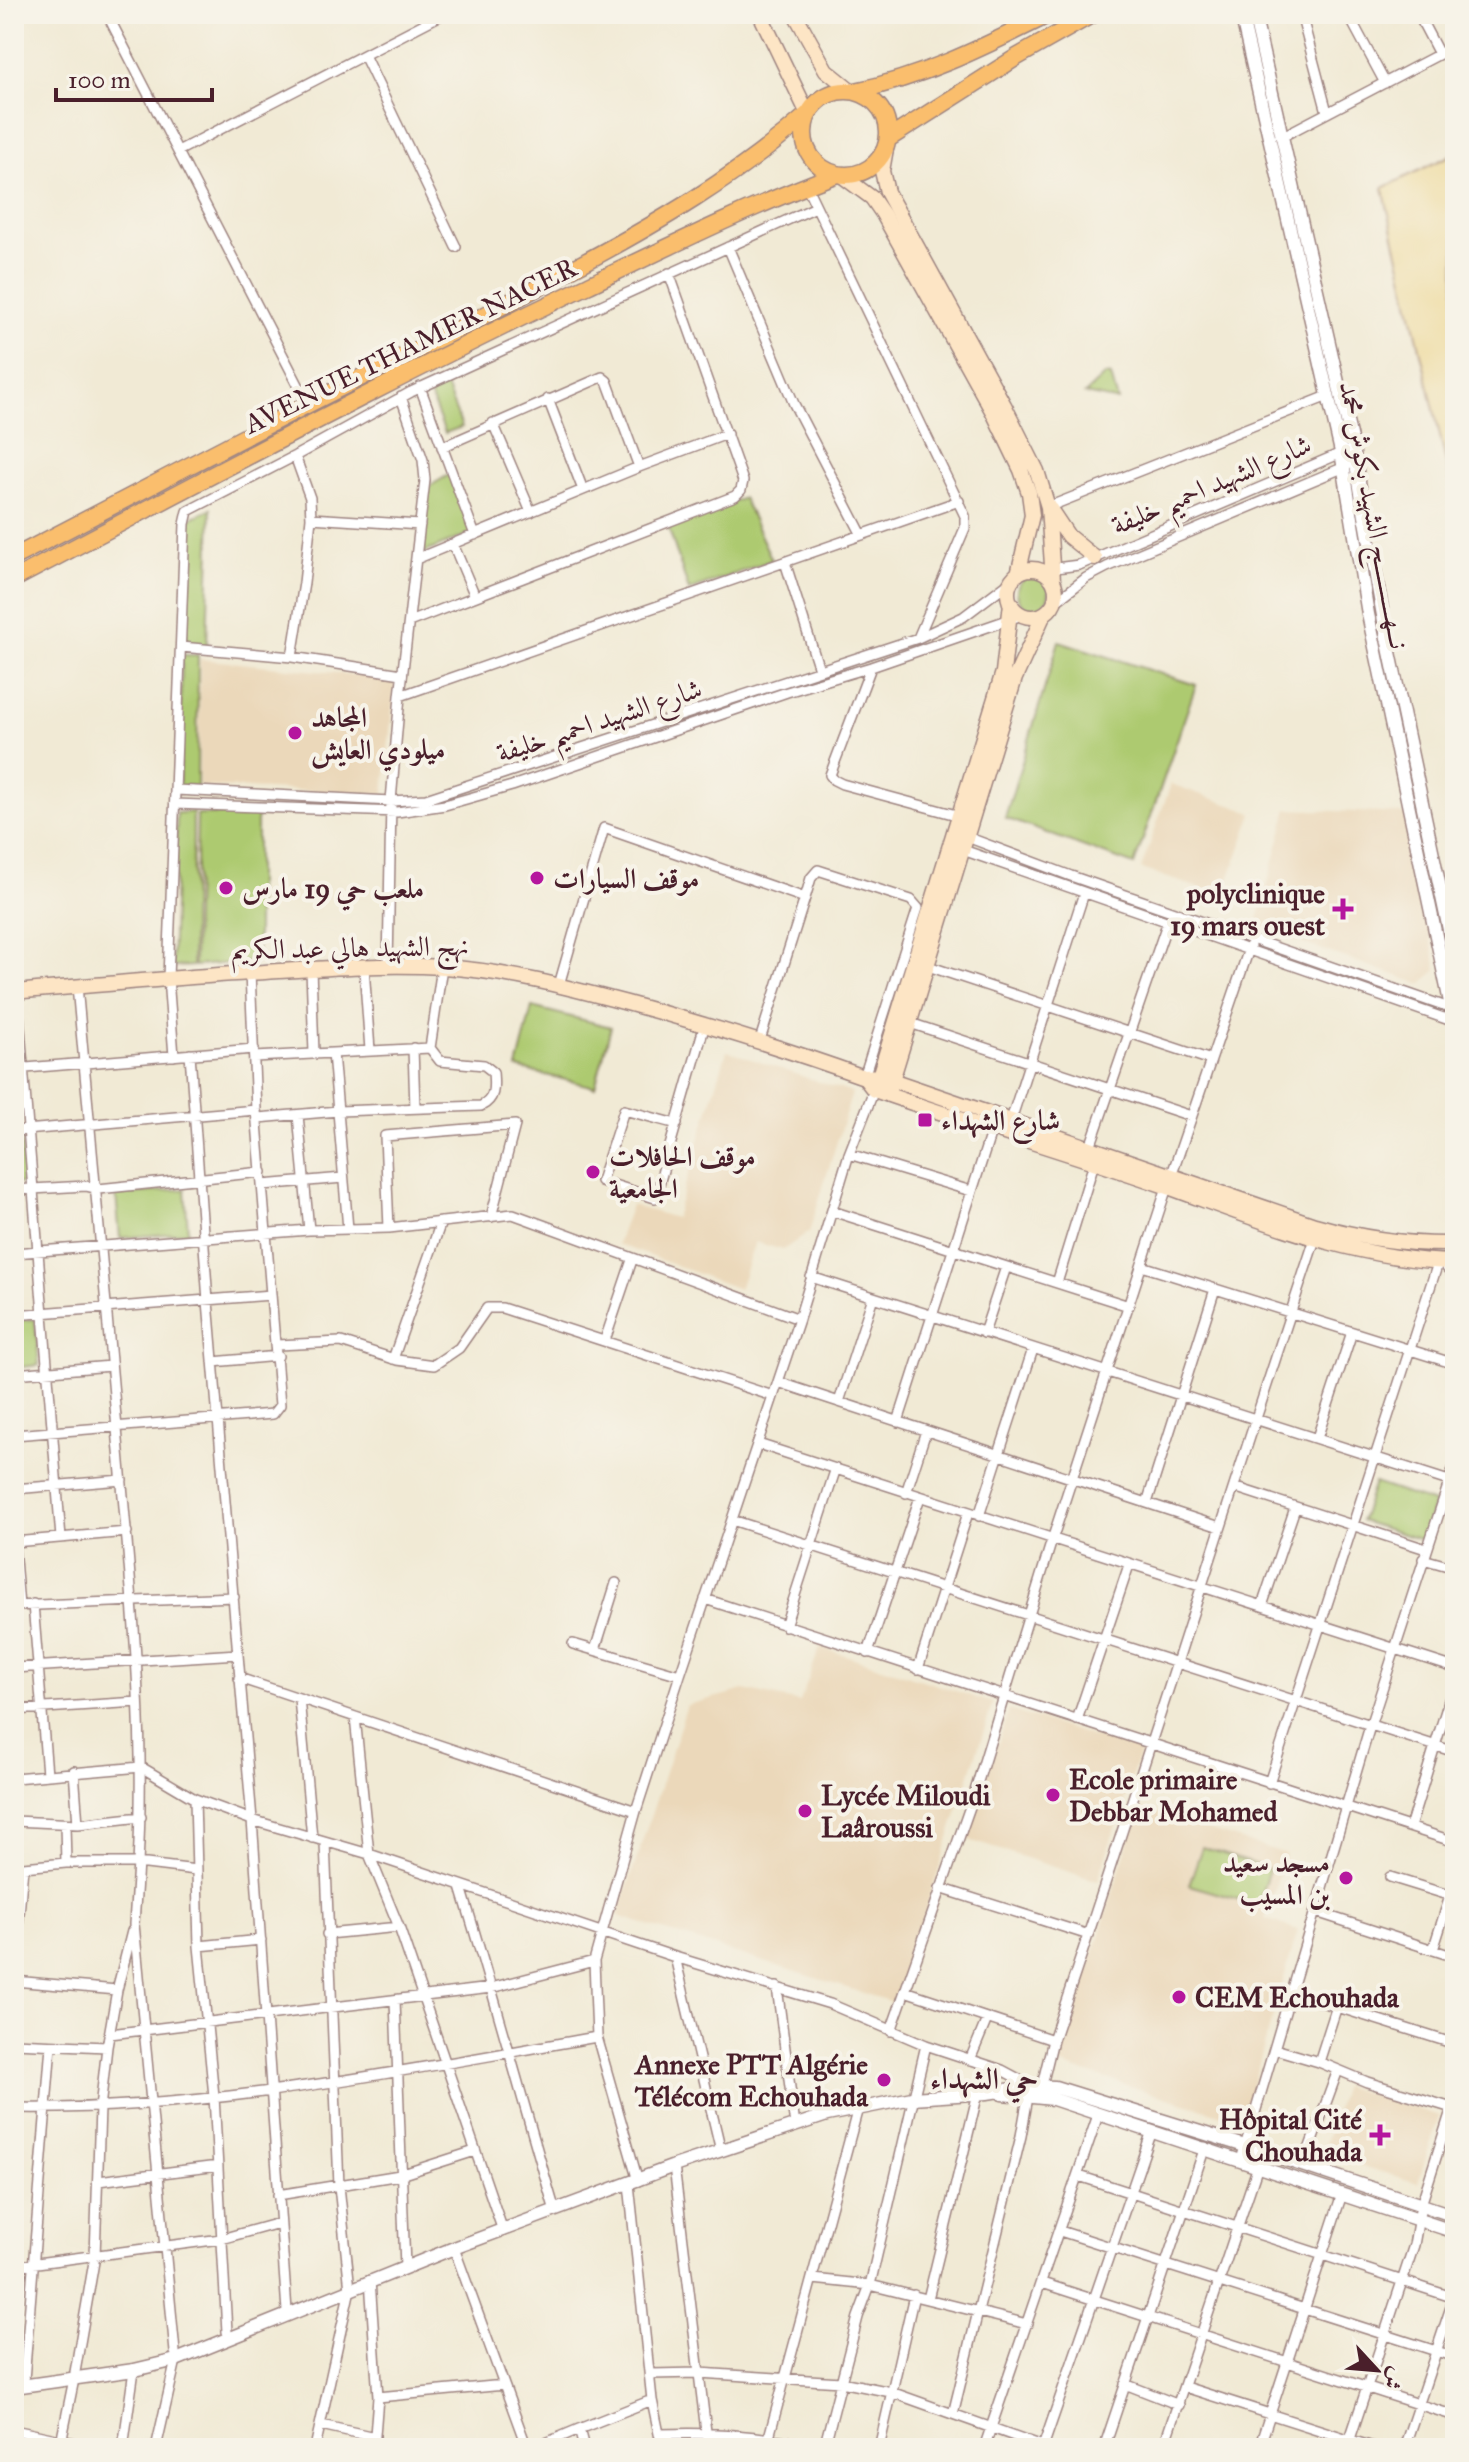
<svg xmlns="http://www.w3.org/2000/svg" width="1469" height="2462" viewBox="0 0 1469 2462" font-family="'IM FELL Great Primer',Amiri,serif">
<rect width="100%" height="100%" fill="#f7f3e8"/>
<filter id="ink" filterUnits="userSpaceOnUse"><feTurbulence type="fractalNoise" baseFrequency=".0125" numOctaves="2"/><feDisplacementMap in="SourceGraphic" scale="16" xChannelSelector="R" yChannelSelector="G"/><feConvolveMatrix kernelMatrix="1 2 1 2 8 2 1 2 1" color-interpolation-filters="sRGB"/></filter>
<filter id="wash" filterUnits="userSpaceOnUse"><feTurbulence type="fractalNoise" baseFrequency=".006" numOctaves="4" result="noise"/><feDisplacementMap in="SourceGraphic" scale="32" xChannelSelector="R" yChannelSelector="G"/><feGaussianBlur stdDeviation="1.8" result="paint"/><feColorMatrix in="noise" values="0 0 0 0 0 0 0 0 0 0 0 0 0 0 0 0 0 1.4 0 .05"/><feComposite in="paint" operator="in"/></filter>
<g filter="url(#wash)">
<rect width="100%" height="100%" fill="#f1ead5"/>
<path fill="#ebd8ba" d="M200,659L395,679L384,794L199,786Z
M1171,784L1253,813L1223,896L1141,869Z
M1288,809L1405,814L1437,970L1421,984L1256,927Z
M727,1051L852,1093L809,1232L783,1250L755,1242L739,1289L617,1244L631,1205L675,1218Z
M820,1647L993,1703L895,2003L618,1916L687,1705L744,1690L800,1702Z
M1009,1710L1140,1751L1098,1881L966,1839Z
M1139,1808L1286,1854L1265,1919L1298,1930L1242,2121L1059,2064Z
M1343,2086L1439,2116L1418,2183L1322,2154Z"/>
<path fill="#adca70" stroke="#7c744e" stroke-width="2" d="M1105,375L1111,376L1118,401L1085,394Z
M445,384L462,427L445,433L428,390Z
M452,473L472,533L423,553L425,489Z
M743,498L772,560L689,591L668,526Z
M211,509L207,646H185L189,519Z
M1017 592a16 16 0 1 1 32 0a16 16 0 1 1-32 0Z
M1059,641L1196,685L1134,865L1005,818Z
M182,655H198L197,787L179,786Z
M193,812L192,966L172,967L177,813Z
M257,813V961L194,966L197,815Z
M532,1007L611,1027L595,1087L517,1068Z
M14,1138H21L24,1183L14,1184Z
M185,1189L188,1232L120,1238L116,1195Z
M35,1319L39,1365L14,1368V1321Z
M1374,1483L1434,1503L1422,1540L1361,1521Z
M1202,1847L1269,1869L1258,1905L1189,1885Z"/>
<path fill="#eeda9e" stroke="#9c7c64" stroke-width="2" d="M1455,153V501L1383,188Z"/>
</g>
<g filter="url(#ink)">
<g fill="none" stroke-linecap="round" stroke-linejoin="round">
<g stroke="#9e8480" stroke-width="12">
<path id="minor" d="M107,14L308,404
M1301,14L1327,112
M1348,14L1385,83
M1418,14L1439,54
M364,55L456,247
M1283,136L1455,46
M178,151L443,14
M806,185L965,516V528L918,638
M728,247L794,404L862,535
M420,387L475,535
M548,399L583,490
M493,423L531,512
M442,447L602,377L607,381L639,467
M1048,507L1328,396
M311,518L420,525
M453,544L475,596
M416,559L639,467L727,434
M785,562L819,669
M1040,570L1079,565L1346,451
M1054,603L1086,578L1107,567L1347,466
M409,622L735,496L741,490L743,481L669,273
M181,647L292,657L402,674
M292,657L304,583L311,518L310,498L295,456
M871,667L830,775L834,780L842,784L960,816
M400,696L959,501
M176,790L391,801L426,799L918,638L963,617L1012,580
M175,804L397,812L445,805L512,786L787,692L871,667L1022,615
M967,837L1071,876L1455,1010
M963,850L1455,1022
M805,898L811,878L818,870L911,900L918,908L864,1077
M928,966L1211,1060
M388,967L391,801L400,696L425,480L423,460L401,397
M364,968L370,1050
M311,969L314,1053
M559,985L604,828L805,898L760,1040
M17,991L61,1538
M910,1023L1191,1116
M413,1048L415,1108
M333,1053L348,1229
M190,1054L208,1301L252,1820L287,2311
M174,1056L168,978L185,524L188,511L295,456L411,392L816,207
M254,1057L430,1048
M14,1069L254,1049
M298,1115L309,1230
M258,1118L338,1111L481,1106C496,1099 494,1086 493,1072L484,1065L440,1061L430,1048L442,967
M1011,1120L1084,893
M677,1124L624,1110L601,1181L655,1198L705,1024
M14,1131L256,1110
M1090,1147L1168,921
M849,1154L971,1191
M1172,1174L1250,946
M263,1185L343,1178
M14,1190L86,1186L98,1189L262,1172
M832,1211L1129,1306
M389,1228L385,1136L515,1125L491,1217
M14,1253L309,1230L389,1228L513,1214L799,1319
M1442,1262L1455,1277
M1142,1266L1455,1364
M811,1277L1455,1483
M1057,1283L1094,1163
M14,1315L271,1295
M984,1333L1006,1267
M605,1340L632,1260
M277,1345L341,1342L397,1360L434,1365L459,1348L487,1308H502L773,1396
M393,1359L441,1222
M213,1362L278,1356
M14,1374L111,1366
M778,1382L1220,1527
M839,1402L873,1297
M898,1422L992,1129
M14,1435L273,1414L280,1405L256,1110L250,973
M1317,1438L1352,1332
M758,1444L1455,1668
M1234,1487L1426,1549
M14,1489L122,1480
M906,1493L926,1431
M1147,1503L1215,1289
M979,1516L1033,1349
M732,1520L1455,1752
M14,1542L127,1532
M14,1547L19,1606
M1423,1559L1455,1568
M705,1599L1455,1842
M33,1604L47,1774
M14,1606L234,1597
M1262,1606L1295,1508
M785,1626L835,1471
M573,1644L680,1675
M595,1650L616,1583
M868,1653L920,1497
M14,1668L238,1654
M918,1669L968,1513
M239,1678L636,1811
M299,1698L312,1838
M14,1710L138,1702
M355,1717L369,1854L399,1927L503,2231
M1077,1720L1129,1565
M74,1771L78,1824
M14,1778L141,1767L195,1799L252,1820L369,1854L675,1957L830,2004L926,2045L1002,2070L1032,2086
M1269,1783L1438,1263
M195,1799L199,1946L214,2096L227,2332
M14,1821L78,1824L141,1817
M65,1824L66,1863
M1410,1827L1455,1681
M1390,1877L1455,1897
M461,1887C494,1995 523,2103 555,2211
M940,1888L1089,1935
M1316,1912L1455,1957
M327,1934L399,1927
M199,1946L261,1940
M1433,1950L1450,1896
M675,1957L721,2151
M14,1974L23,1867L66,1863H138C146,1725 131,1588 119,1451C105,1296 92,1141 77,986
M14,1981L117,1990
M777,1987L795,2126
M905,1991L1053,2040
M1293,1993L1455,2044
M395,2000L405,2267
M891,2031L972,1801L1052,1540L1167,1187
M110,2034L491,1988L594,1961
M14,2043L107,2047
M1275,2049L1319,2062L1367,2082L1452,2108
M970,2060L987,2019
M1319,2062L1337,2006
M1042,2085L1053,2040C1143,1774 1226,1506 1315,1239
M14,2108C210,2111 404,2070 597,2037
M1241,2160L1370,1726L1455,1464
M674,2166L708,2448
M1303,2166L1338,2070
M1079,2176L1455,2298
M98,2181L218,2166
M638,2181L597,2037L594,1961L636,1811L680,1675L799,1319L849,1154L874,1090
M278,2195L400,2175L475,2151
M1060,2231L1455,2357
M454,2248L527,2448
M14,2266L221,2239L279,2223
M813,2279L870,2285L1027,2324
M370,2280L378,2397L374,2448
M1042,2283L1455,2416
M928,2299L978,2093
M175,2352L134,1924L138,1863L196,1870
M75,2372L95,2256L100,2108L107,2047L117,1990L132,1931
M651,2374L699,2373L841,2382L891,2392L1048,2448
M24,2380L51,2045
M1125,2384L1179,2405
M1185,2387L1376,2448
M378,2397L504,2385
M652,2400L662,2448
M953,2414L1021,2136L1028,2097
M321,2425L375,2437
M14,2430L98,2448
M659,2434C718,2432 762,2435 820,2448
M1043,2447L1152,2131
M60,2448L74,2379
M123,2448L134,2370
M156,2448L176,2360
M315,2448L350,2289L339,2186L325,1842
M534,2448L579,2429
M584,2448L579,2429L652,2400L629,2184
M766,2448L858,2108
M824,2448L858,2317L870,2285L926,2045
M879,2448L914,2295
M984,2448L1098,2115
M1104,2448L1205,2147
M1163,2448L1258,2166
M1259,2448L1342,2194
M1347,2448L1414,2245L1421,2205L1455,2098
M1404,2448L1454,2298"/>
</g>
<g stroke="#9e8480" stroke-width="15">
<path id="tertiary" d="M1241,14L1341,452L1368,614L1455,1026
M1254,14L1353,448L1387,638L1455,958
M1002,2094L1053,2099L1455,2232
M14,2387L134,2370L176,2360L454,2248L674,2166L827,2115L912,2098L987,2093L1031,2086L1055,2087L1245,2146L1455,2216"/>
</g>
<g stroke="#9e8480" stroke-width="17">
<path id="secondary" d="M760,14L808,114
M795,14L826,70L852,91
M887,143L882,171L887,192L1004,405L1037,471L1048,507L1053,580
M841,175L872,198L883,214L993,412L1021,470L1029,493L1032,515L1018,574
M1050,509L1068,536L1095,558
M1008 593a24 24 0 1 1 48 0a24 24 0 1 1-48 0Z
M14,992C93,985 171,978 250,973C313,969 379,963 443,967C506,971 567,987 627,1003C708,1025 786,1049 864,1077L880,1076L1315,1225C1361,1238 1407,1245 1455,1244
M864,1077L874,1090C971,1124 1071,1153 1168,1187C1262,1221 1354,1260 1455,1262
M877,1083L1003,672L1011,603
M890,1087L1015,678L1044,614"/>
</g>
<g stroke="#9e8480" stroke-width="19">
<path id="trunk" d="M804 133a42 42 0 1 1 84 0a42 42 0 1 1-84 0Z
M855,91C925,77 987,45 1050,14
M888,139L1017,57L1093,14
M14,557C133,496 251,432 370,373C438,340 504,306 570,270C655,225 736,178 808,114
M14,579C204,480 393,378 587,286C670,246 751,206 837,174"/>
</g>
<use href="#minor" stroke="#fff" stroke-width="9"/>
<use href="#tertiary" stroke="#fff" stroke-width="12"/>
<use href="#secondary" stroke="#fde5c5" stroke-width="14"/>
<use href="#trunk" stroke="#fabe6d" stroke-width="16"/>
</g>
</g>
<g fill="#b5179e" stroke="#f7f3e8" stroke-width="3">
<circle cx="295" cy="733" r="8"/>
<circle cx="537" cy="878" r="8"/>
<circle cx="226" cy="888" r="8"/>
<path d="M1339 897h8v8h8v8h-8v8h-8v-8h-8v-8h8z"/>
<rect x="917" y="1112" width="16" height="16" rx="4"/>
<circle cx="593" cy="1172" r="8"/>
<circle cx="1053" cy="1795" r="8"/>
<circle cx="805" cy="1811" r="8"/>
<circle cx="1346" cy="1878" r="8"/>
<circle cx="1179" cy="1997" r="8"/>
<circle cx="884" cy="2080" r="8"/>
<path d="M1376 2123h8v8h8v8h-8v8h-8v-8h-8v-8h8z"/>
</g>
<g text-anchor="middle" stroke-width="8" stroke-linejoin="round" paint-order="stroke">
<g font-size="28" fill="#4a1f2b" stroke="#f7f3e8">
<text transform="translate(410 345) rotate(-26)" y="10">AVENUE THAMER NACER</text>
<text transform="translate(1211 484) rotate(-23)" y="10">شارع الشهيد احميم خليفة</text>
<text transform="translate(1375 515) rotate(79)" y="10">نـــهـــــــــــج الشهيد بكوش محمد</text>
<text transform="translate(599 720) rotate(-18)" y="10">شارع الشهيد احميم خليفة</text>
<text transform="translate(350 947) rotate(-1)" y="10">نهج الشهيد هالي عبد الكريم</text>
</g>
<g font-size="28" font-weight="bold" fill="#4a1f2b" stroke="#f7f3e8" text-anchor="start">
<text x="311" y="727">المجاهد<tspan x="311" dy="32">ميلودي العايش</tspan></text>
<text x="553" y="888">موقف السيارات</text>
<text x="242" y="898">ملعب حي 19 مارس</text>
<text x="1325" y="903" text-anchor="end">polyclinique<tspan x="1325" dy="32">19 mars ouest</tspan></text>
<text x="941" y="1130">شارع الشهداء</text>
<text x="609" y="1166">موقف الحافلات<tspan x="609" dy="32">الجامعية</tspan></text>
<text x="1069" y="1789">Ecole primaire<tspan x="1069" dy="32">Debbar Mohamed</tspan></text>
<text x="821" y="1805">Lycée Miloudi<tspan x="821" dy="32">Laâroussi</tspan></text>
<text x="1330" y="1872" text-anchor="end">مسجد سعيد<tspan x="1330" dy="32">بن المسيب</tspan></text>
<text x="1195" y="2007">CEM Echouhada</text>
<text x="868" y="2074" text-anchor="end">Annexe PTT Algérie<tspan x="868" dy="32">Télécom Echouhada</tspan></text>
<text x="1362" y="2129" text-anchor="end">Hôpital Cité<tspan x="1362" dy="32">Chouhada</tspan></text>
</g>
<g font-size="30" font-weight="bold" fill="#4a1f2b" stroke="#f7f3e8">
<text x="984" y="2089">حي الشهداء</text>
</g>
</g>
<rect width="1469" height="2462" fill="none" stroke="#f7f3e8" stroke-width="48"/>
<g transform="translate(1377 2370) rotate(116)" stroke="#f7f3e8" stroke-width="6" paint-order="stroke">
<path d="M0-6L14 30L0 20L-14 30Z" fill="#4a1f2b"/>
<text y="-12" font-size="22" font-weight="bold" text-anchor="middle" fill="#4a1f2b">ش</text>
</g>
<path d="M56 88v12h156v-12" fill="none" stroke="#4a1f2b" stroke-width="4"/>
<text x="68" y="88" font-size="24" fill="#4a1f2b" stroke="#f7f3e8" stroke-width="6" paint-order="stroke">100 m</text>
</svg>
